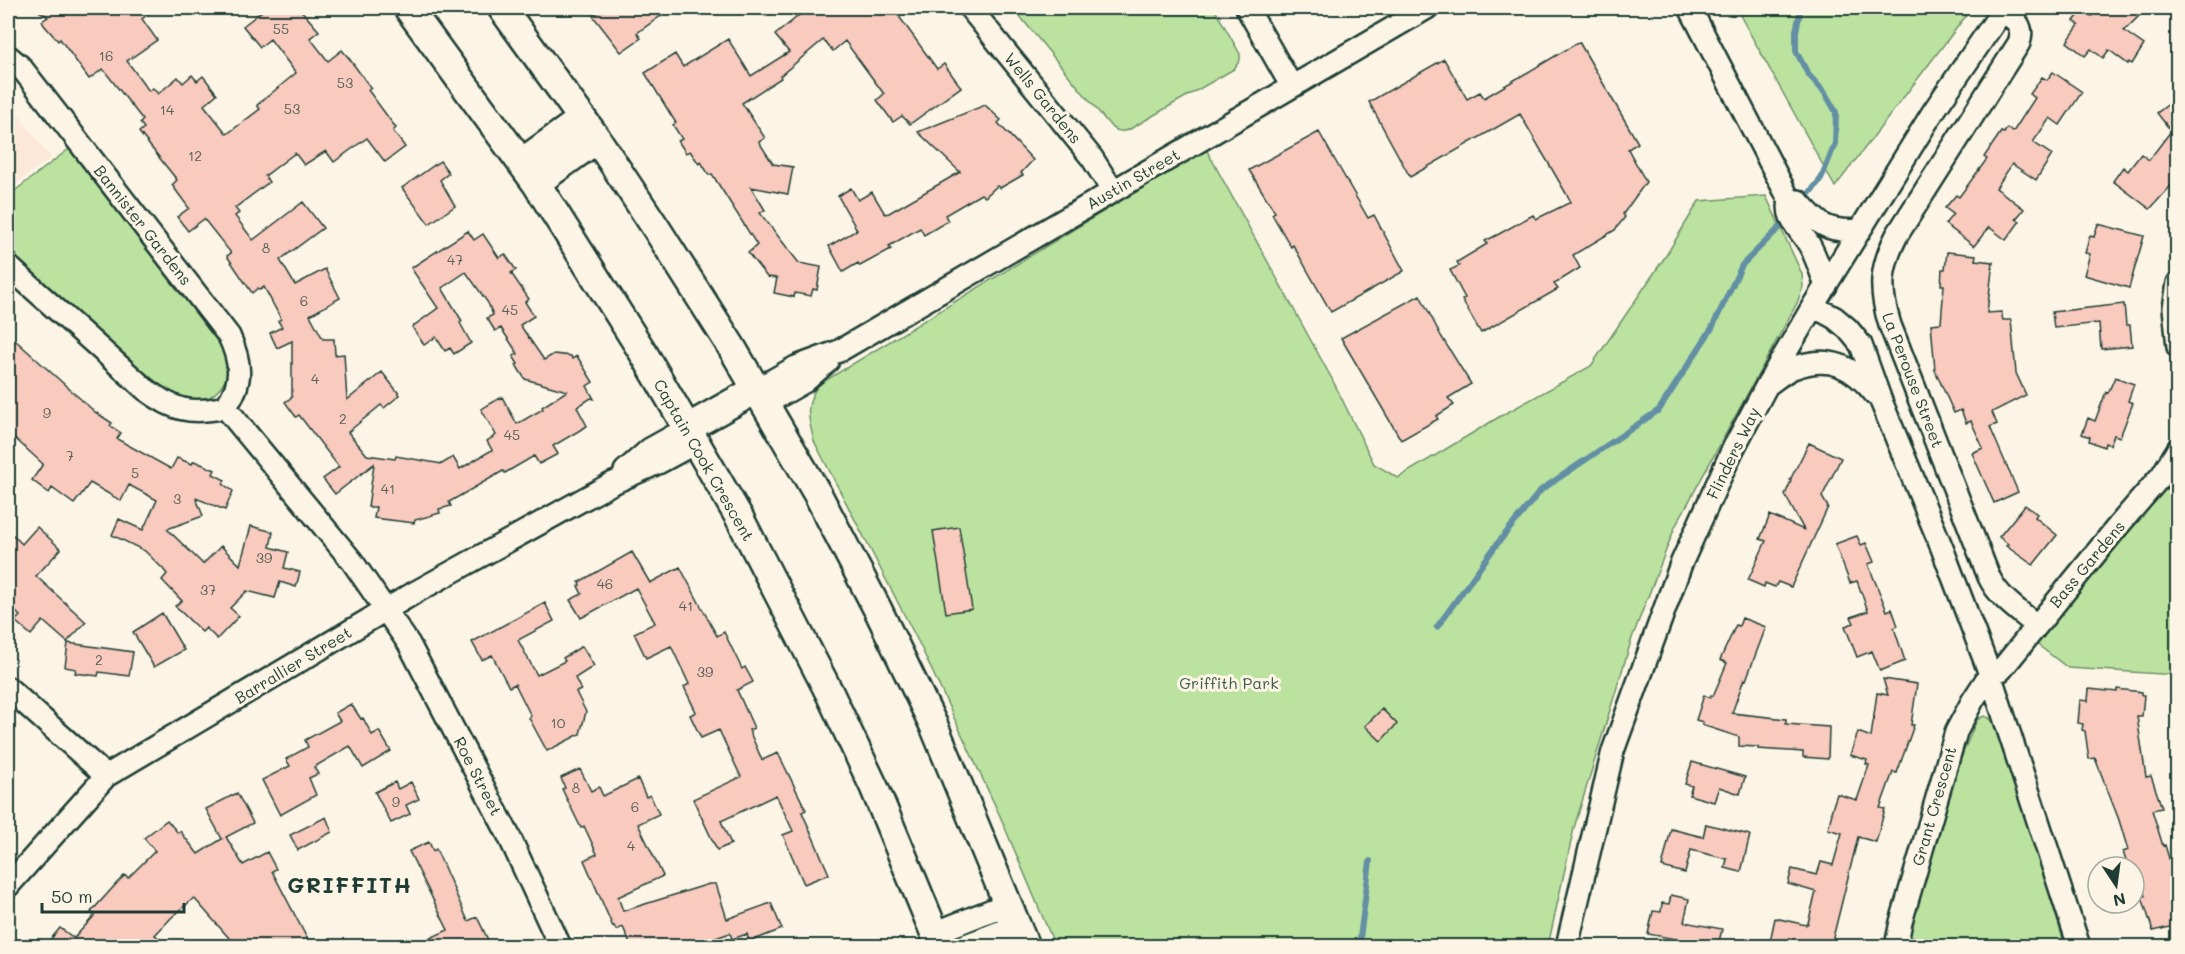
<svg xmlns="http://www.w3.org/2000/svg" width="2185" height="954" viewBox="0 0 2185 954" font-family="Mali,sans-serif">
<rect width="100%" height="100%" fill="#fcf5e5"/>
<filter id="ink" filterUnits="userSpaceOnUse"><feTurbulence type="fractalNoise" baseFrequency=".0167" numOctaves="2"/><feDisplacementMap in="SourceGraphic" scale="12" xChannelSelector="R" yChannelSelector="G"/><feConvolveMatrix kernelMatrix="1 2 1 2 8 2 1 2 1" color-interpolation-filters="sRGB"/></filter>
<g filter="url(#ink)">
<path fill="#fbe8d9" d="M8,101L51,158L8,189Z"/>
<path fill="#bbe39f" stroke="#6d906a" stroke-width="1.5" d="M1013,8H1214L1240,54V60L1234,69L1130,129C1123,132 1119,132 1112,128Z
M1736,8H1972L1835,187Z
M69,149L220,345C234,373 227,389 200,403L164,395L8,251V196Z
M1206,149L1332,379L1374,464L1398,478L1499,417L1591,366L1667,254L1699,201L1766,196L1802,274L1803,287L1797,303L1675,527L1632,638L1574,828L1548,946H1055L1000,816L920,645L814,441C808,417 804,407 818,385Z
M2177,480V675L2068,668L2034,642L2165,485Z
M1984,716L1989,718L1993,722L2036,849L2065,946H1904C1925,870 1944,792 1977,720Z"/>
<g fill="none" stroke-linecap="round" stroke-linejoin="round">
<path stroke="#638fa4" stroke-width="6" d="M1801,8L1796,31V51L1808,74L1825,93L1836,112L1835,144L1821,179L1803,201
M1437,627L1497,544L1541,490L1659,410L1712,328L1742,265L1787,220
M1359,946L1370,861"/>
</g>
<path fill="#f9cabe" stroke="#1f3d34" stroke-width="1.5" d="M34,8H156L142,19L157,40L127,61L149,91L153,88L158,94L178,77L183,83L192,75L197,81L203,76L217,94L204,105L227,134L260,109L257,105L296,73L270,39L260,47L243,26L266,8H299L319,31L310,38L328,61L342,50L348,57L371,88L368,90L396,128L393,131L405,147L385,162L367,138L334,162L326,151L304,165L295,153L265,176L269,182L235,208L239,213L235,216L253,240L303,202L323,228L280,260L295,285L325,269L340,298L310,315L323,339H334L335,355L344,354L347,400L382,372L400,395L384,408L381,405L348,432L367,455L395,459L396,456L442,464L453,457L460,469L492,450L487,441L496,435L481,409L502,397L517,424L543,409L542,407L567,391L525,379L516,365L518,364L513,356L518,354L501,328L495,331L487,318L493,315L488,303L466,272L442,288L462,321L460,323L471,343L454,354L450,348L445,351L436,337L424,345L412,327L438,308L411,268L468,231L474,240L483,234L499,258L505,254L516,270L511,273L529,299L525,302L534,316L520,325L544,360L554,354L571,356L572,359L577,356L593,382L587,386L594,399L591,398L577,407L587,426L553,446L558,454L539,464L534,456L505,473L503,471L449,502L451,506L439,509L440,513L415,520L414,523L374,518L376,507H368L374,464L335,494L323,479L339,467L299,415L296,417L285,402L292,397V341L277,348L270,333L282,327L278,321L281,319L264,287L260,290L258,288L252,293L227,256L231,253L204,219L188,231L177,217L189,208L172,185L177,180L139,132L144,128L140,123L143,120L103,69L89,79L60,39L58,41L44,25L42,21L48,17Z
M605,8H672L637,33L641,38L621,52L593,16Z
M808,8H893L937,69L944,64L961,87L910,124L902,116L893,122L877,100L884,94L845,41L833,51L823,40L780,76L781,78L742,103L765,138L759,142L773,164L793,167L788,194L751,187L765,210L760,213L799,263L821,267L817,290L813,289L811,296L795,293L794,297L774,293L777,278L767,277L748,253L757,245L712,174L709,175L701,162L699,164L690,151L686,153L678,141L682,139L673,125L676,123L645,73L675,54L683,67L728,39L751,76L789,52L775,35Z
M2098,8H2147L2124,31L2144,45L2132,64L2129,62L2128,64L2109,50L2103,58L2091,49L2085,56L2067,42L2079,25L2074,21L2083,10L2092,16Z
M1579,42L1638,143L1628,149L1646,182L1623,214L1625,217L1615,230L1573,255L1580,268L1554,284L1558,289L1481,333L1462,300L1465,298L1450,270L1459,266L1457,262L1487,244L1485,241L1499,234L1533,215L1536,219L1571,202L1520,114L1410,177L1369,102L1444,59L1467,99L1480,92L1484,98Z
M2053,72L2082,92L2060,125L2050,118L2033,142L2052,155L2036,180L2012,164L1996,188L2024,209L2016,219L2020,221L2006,240L1989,227L1974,246L1945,224L1953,214L1945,208L1956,195L1959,197L1987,159L1984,157L2001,132L2004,133L2007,128L2013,132L2035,98L2030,94L2042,77L2047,80Z
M2178,97V178L2150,209L2113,181L2123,167L2128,171L2141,154L2149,160L2171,131L2157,113Z
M985,105L1001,120L998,123L1033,160L1021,173L1023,175L1000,188L997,186L985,197L981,194L945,215L948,221L924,235L920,228L889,246L891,249L860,266L858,263L843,272L829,246L857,230L838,196L851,188L858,200L872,192L885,214L889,213L960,172L918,132Z
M1319,132L1368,218L1374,215L1404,271L1331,312L1293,245L1291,247L1272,214L1275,212L1249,170Z
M440,161L449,173L440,180L455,206L429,224L402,188Z
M2098,224L2144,236L2129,288L2084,275L2090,254L2085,253L2090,236L2094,237Z
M1947,252L1976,255L1975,260L1993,262L1987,313L2001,312L2003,320H2011L2016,373L2026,395L1992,412L1997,424L1990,427L2018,492L1994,503L1972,453L1983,448L1971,421L1966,423L1961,410L1954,413L1935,370L1931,324L1941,323L1944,285H1941L1942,269H1945Z
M1420,295L1441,336L1471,384L1448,398L1454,405L1436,416L1438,419L1401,440L1341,338Z
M2124,304L2126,325H2130L2132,346L2101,349L2099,323L2054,328L2052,312Z
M15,340L95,412L112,423L110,426L121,433L117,439L171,469L177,458L192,464L194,461L215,470L213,474L225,480L223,484L233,491L225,510L196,498L203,516L167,529L203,564L221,546L240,565L251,526L273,532L270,547L288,552L284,568L300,572L296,587L280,582L275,598L247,591L230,608L239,616L217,639L206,628L202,632L175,606L182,601L162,580L167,574L163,569L145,551L112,535L119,519L143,530L157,500L129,485L121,501L90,483L74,504L52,488L49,493L32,480L43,464L8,432V348Z
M2115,377L2134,384L2128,401L2133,403L2120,437L2114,435L2110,445L2105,443L2104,447L2089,441L2090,437L2082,434L2088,418L2095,421L2106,392L2108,393Z
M1809,443L1841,458L1822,497L1828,507L1791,587L1778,582L1775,587L1765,583L1764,587L1748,580L1766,541L1760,539L1770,515L1804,530L1785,495L1791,481L1790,480Z
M2025,505L2037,514L2035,517L2057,535L2033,565L2006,546L2008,544L1999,537Z
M37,527L61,549L36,576L86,622L67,642L43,621L31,635L15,621L20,616L8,604V530L22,544Z
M959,527L972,609L946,613L933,531Z
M1857,536L1861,545L1866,543L1874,562L1868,564L1887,611L1892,609L1898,626L1894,628L1905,661L1880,671L1872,651L1857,657L1845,626L1854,623L1851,617L1868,611L1857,581L1850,583L1835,544Z
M632,552L650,583L680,567L717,636L724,632L742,669L745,667L753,682L737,690L754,728L749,730L762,760L778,753L806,810L802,812L829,874L804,884L783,835L793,831L776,795L721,821L731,844L717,850L693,799L741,777L719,730L701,738L690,715L696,712L684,687L689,684L671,646L646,658L634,633L655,623L636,588L581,618L570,600L582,594L578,586L580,585L579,582Z
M545,603L554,621L518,640L537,675L565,661L563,658L582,646L594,666L575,678L581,690L576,692L586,712L580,734L547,751L529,718L531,716L515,684L509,687L492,655L482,660L472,642Z
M162,613L184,650L154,667L133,632Z
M1742,618L1766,627L1746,680L1744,679L1732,713L1786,719V724L1829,727L1828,759L1803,757V752L1758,749V747L1739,746V737L1702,725L1703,722L1696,720L1704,695L1710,698L1711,695L1713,696L1727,663L1720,660L1736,625L1739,626Z
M68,643L133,652L129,676L99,672L98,676L75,673L76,669L65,667Z
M1883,679L1917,684L1911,725H1914L1897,773L1893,772L1880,808L1885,809L1876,842L1858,837L1831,946H1769L1775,918L1806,925L1808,923L1816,892L1788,884L1792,869L1817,875L1821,862L1833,865L1842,833L1828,829L1832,813L1831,812L1837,794L1857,800L1869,765L1866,764L1867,760L1850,755L1858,732L1871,737L1877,693L1888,695Z
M2089,689L2117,692V689L2142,692V695H2144L2142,716H2137L2146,777L2151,776L2162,808L2152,810L2163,846L2165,845L2174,875L2178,874V925L2153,931L2142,897L2145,896L2136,867H2128L2123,852L2128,850L2119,820L2095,758L2089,759L2085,731L2082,730L2083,724L2078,723L2080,700L2088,701Z
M351,704L361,719L363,718L372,735L379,731L391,751L363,768L350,746L314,767L318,774L309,778L316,795L280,815L262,780L290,766L286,759L308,747L305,740L340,721L335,713Z
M1382,709L1397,724L1381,741L1365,726Z
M1692,762L1745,777L1740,794L1719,787L1714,802L1689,795L1692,786L1685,784Z
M580,769L591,791L599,787L603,796L638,779L646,797L650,795L659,814L638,824L663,876L618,897L623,911L709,884H716L727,919L771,903L782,929L749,942L747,934L732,939L730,933L702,943L704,946H631L623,927L616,930L614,926L613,927L584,860L597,854L584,826L581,828L562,789L565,788L561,778Z
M395,782L398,789L411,782L419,799L406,805L410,814L391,823L375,792Z
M237,793L253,823L226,837L243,865L267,852L276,869L272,871L311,946H236L194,898L171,918L155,935L168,946H45L60,928L74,938L95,915L91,912L117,883L125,875L128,878L155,851L144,838L167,820L178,833L180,831L198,854L222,839L206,809Z
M326,817L332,832L298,850L290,835Z
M1706,824L1750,835L1741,872L1725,868L1727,859L1691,850L1685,873L1662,867L1671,829L1703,837Z
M429,842L433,851L436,849L468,921L477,917L491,946H413L448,930L409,851Z
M1671,895L1689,899L1684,922L1722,929L1718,946H1675L1676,939L1648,934L1653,911L1661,912L1662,903L1669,904Z"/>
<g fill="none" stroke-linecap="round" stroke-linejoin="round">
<g stroke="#1f3d34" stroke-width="26">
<path id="minor" d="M970,8L1092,158L1113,191
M1247,8L1292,87
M1690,8L1790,201C1785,220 1802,231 1810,246C1817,259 1821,272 1826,286
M2002,10C2015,19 2025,26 2019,43L1897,235C1880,268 1879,290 1890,325L1989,577C1999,598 2018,610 2036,625
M8,56L20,66L229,336C241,362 244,383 225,407
M1790,201H1798C1818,224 1827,233 1860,230
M8,266L145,389C173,410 190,415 225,407L352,561L409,644L508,834L560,946
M2178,283L2174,308L2178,347
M1813,306L1835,318L1848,329L1861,345L1881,401L1942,548L1990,674L2079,946
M1770,383C1777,378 1785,371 1793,368C1829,354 1853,366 1875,394
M757,389L796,367L839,351L1427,8
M765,404L804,382L828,361
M625,471L650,449L686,429
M8,688L106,776
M8,886L106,776L414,593L611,484L658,463L695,443
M939,944L947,928L997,908L1013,916L1005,930L963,946
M1567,946L1613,751L1681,564L1732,451L1767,385L1813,306L1933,112L2004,8
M1896,946L1901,922L1956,732L1973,700L1990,674L2001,670L2118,526L2162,475L2178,449"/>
</g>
<g stroke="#1f3d34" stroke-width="32">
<path id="major" d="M408,8L536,183L644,354L739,517L829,692L874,787L940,946
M502,8L597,139L656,228L731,346L818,495L878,610L934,726L1025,946
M521,163L582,119
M536,183L597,139
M686,429L757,389"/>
</g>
<use href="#minor" stroke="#fcf5e5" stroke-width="21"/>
<use href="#major" stroke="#fcf5e5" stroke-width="27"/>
</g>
</g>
<g text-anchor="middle" stroke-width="6" stroke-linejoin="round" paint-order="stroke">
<g font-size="14" fill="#566056">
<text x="281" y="34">55</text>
<text x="106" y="61">16</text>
<text x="345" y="88">53</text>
<text x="292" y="114">53</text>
<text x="167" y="115">14</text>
<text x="195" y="161">12</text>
<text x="266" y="253">8</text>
<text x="455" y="265">47</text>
<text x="304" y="306">6</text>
<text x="510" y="315">45</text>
<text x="315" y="384">4</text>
<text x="47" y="418">9</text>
<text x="343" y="424">2</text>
<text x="512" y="440">45</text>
<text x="70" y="461">7</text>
<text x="135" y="478">5</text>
<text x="388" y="494">41</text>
<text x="177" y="504">3</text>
<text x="264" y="563">39</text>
<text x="605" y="589">46</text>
<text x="208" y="595">37</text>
<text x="686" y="611">41</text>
<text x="99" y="665">2</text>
<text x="705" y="677">39</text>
<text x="558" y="728">10</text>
<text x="576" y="793">8</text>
<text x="396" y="807">9</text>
<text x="635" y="812">6</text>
<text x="631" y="851">4</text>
</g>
<g font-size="16" fill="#1f3d34" stroke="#fcf5e5">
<text transform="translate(1043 98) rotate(51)" y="6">Wells Gardens</text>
<text transform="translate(1133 179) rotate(-30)" y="6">Austin Street</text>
<text transform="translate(143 225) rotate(52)" y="6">Bannister Gardens</text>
<text transform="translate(1913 380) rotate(69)" y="6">La Perouse Street</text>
<text transform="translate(1733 453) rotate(-64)" y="6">Flinders Way</text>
<text transform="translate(704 460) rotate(60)" y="6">Captain Cook Crescent</text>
<text transform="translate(2087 564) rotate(-50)" y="6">Bass Gardens</text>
<text transform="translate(293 665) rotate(-31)" y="6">Barrallier Street</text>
<text transform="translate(478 776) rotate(63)" y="6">Roe Street</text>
<text transform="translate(1934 806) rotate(-74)" y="6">Grant Crescent</text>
</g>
<g font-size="16" fill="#3e5e49" stroke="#fcf5e5">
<text x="1229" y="689">Griffith Park</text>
</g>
<g font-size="22" font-weight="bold" letter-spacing="1.5" fill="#1f3d34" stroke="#fcf5e5">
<text x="350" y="893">GRIFFITH</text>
</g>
</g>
<rect width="2185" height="954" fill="none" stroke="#fcf5e5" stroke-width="30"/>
<rect x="15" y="15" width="2155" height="924" fill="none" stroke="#1f3d34" stroke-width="2" filter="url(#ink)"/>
<g transform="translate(2116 885) rotate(167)"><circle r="28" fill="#fcf5e5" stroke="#a4ab9e" stroke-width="1.5"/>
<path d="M0-4.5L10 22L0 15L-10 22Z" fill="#1f3d34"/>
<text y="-9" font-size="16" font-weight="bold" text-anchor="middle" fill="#1f3d34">N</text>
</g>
<path d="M42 903v9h142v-9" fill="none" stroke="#1f3d34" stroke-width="3"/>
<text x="51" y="903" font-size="18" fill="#1f3d34" stroke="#fcf5e5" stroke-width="4.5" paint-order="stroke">50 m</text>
</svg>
